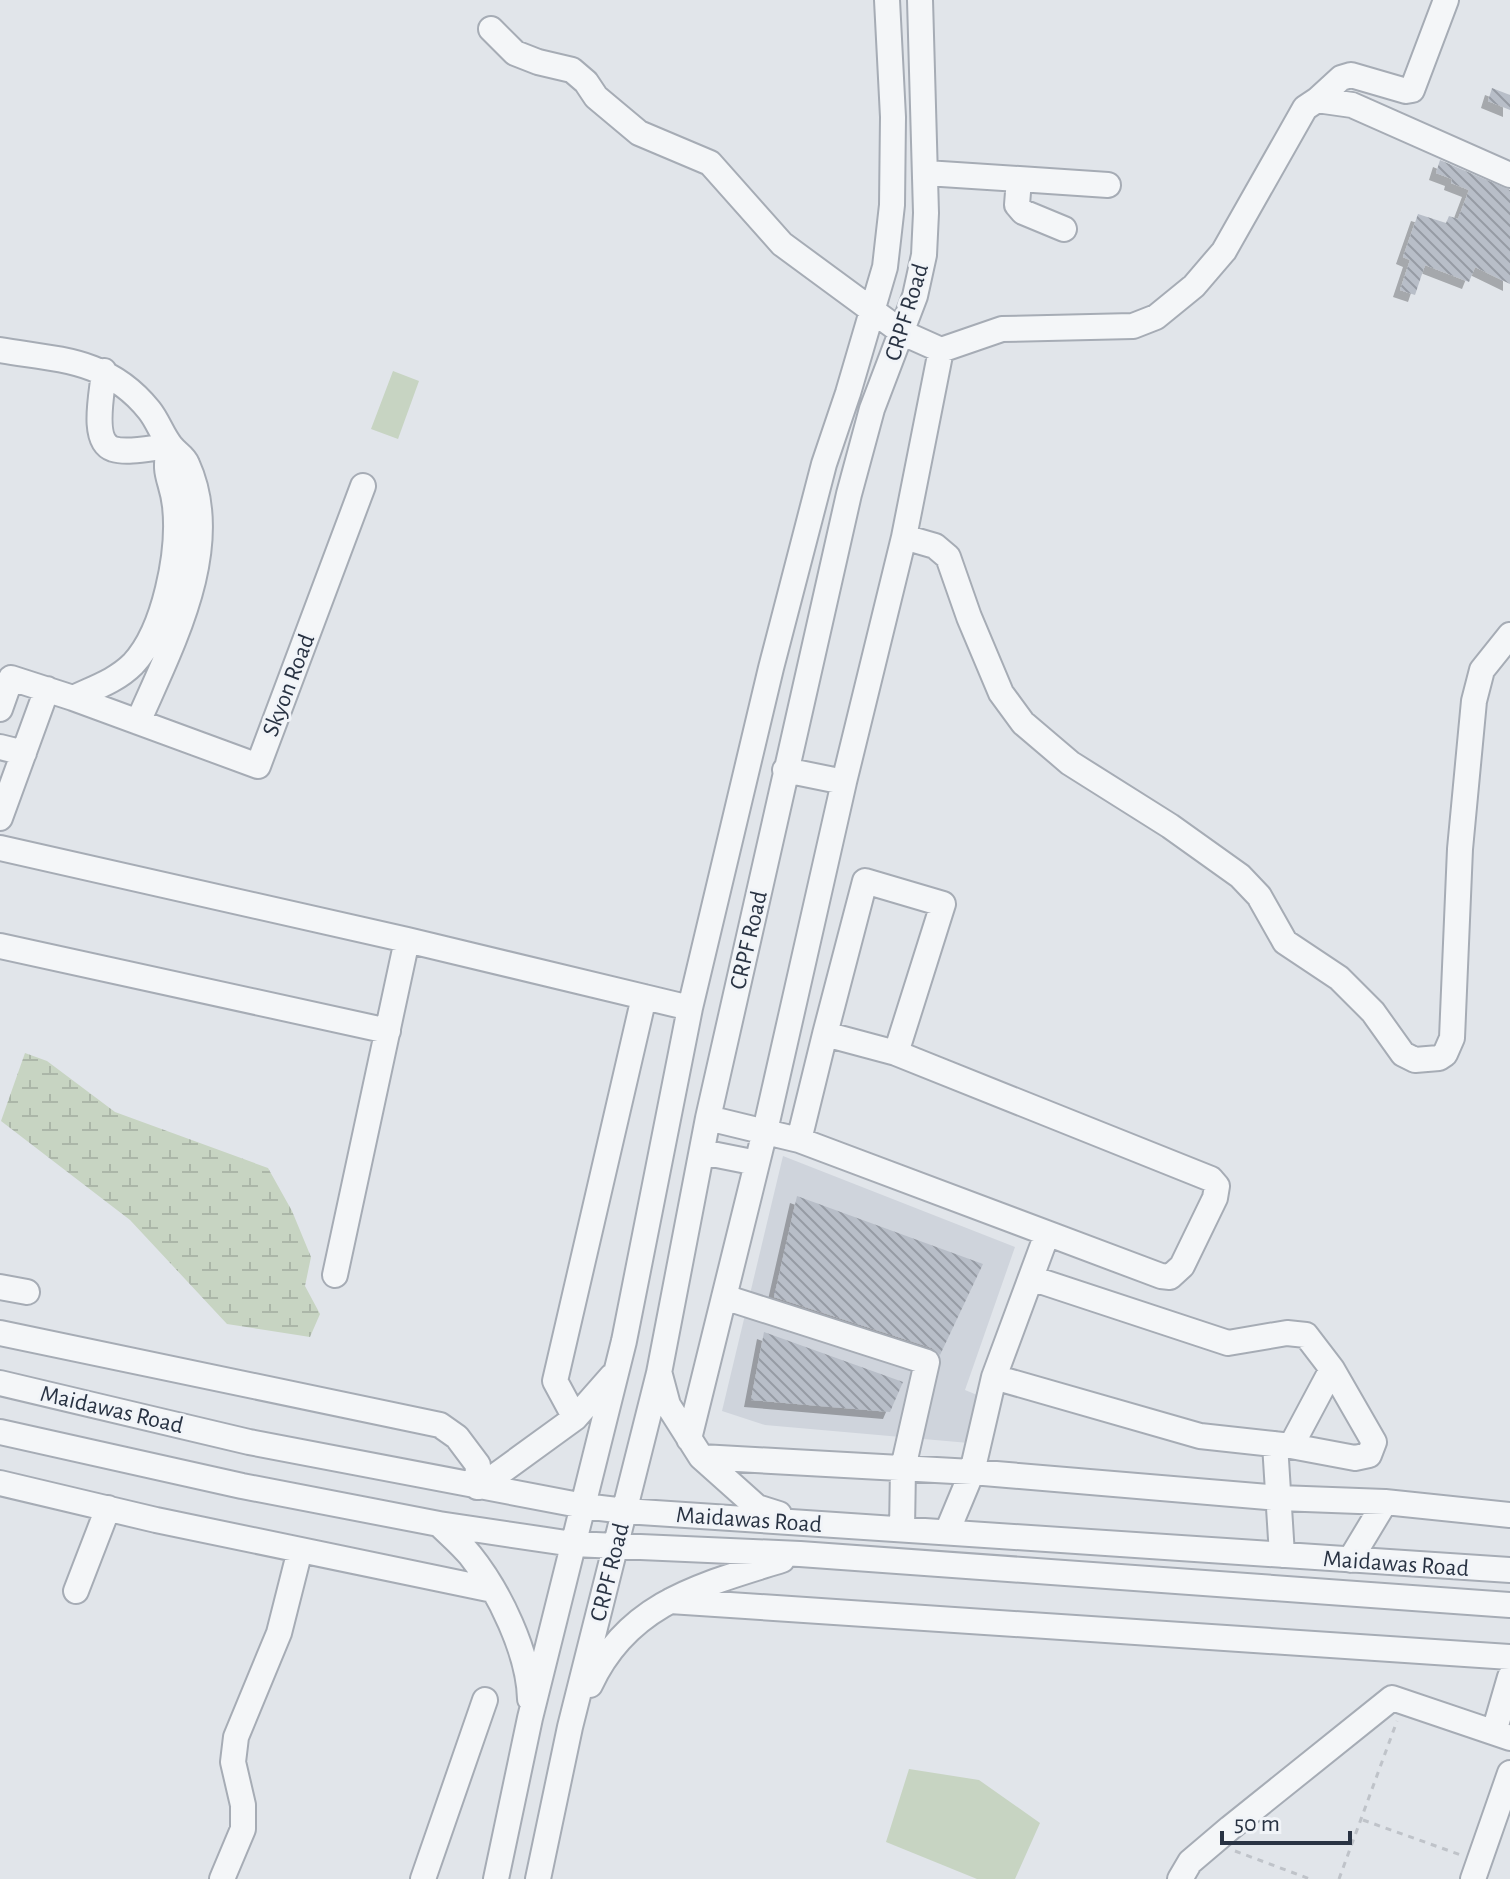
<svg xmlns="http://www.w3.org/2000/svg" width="1510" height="1879" viewBox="0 0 1510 1879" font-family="'Alegreya Sans',sans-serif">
<defs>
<pattern id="wetland-marsh" width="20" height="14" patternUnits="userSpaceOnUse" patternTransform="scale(2)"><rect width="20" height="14" fill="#c7d4c2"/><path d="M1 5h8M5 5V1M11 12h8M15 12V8" fill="none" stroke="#abb6a8"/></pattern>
<pattern id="building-back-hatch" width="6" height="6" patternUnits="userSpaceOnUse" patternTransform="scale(2)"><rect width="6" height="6" fill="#b8bec8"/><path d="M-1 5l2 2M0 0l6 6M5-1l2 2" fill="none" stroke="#969ba4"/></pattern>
<filter id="shadow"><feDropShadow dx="-7" dy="7" stdDeviation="0" flood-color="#0004"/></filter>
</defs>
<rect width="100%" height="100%" fill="#e1e5ea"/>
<path fill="#cfd4dc" d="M783,1156L1015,1247L965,1390L982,1397L969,1443L765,1425L722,1411Z"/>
<path fill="url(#wetland-marsh)" d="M25,1053L47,1061L115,1112L268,1168L292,1211L311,1257L305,1286L320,1314L310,1337L227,1324L130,1220L1,1121Z"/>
<path fill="#c7d4c2" d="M393,371L419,381L398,439L371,429Z
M909,1769L979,1780L1040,1823L1015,1879H977L886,1842Z"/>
<path fill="url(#building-back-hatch)" filter="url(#shadow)" d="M1492,88L1510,95V110L1488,101Z
M1440,160L1510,190V284L1475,267L1469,282L1425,265L1415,295L1400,290L1410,260L1403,257L1418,214L1446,223L1449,216L1458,219L1469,190L1451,183L1452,179L1436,173Z
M797,1196L983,1264L940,1355L932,1348L774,1297Z
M764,1332L903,1382L890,1412L751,1400Z"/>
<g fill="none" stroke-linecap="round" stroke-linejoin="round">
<g stroke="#a6acb5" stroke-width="28">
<path id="minor" d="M491,29L515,53L538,62L572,70L586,82L596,97L639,133L710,163L782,244L903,333L941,350L1002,329L1133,326L1156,317L1194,286L1224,251L1305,108L1317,100L1352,105L1510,175
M1317,100L1341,78L1351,75L1406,91L1412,90L1446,0
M926,173L1019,179L1017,205L1023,212L1064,229
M1019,179L1108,185
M0,350C59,360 108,359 149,410C158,421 162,435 171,446C176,453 184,456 187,464C225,547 171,646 138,722
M104,371C103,390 90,441 113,449C129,454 154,447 170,446
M904,537L941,350
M73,698C94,688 116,681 133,664C165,630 180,551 175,506C172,478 162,476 170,446
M0,709L11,678L73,698L258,766L363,486
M0,747L24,753
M785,770L844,782L904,537L935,546L948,557L969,617L1001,693L1023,723L1070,763L1170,826L1240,876L1259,896L1285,942L1339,978L1373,1012L1403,1054L1415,1060L1439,1058L1445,1054L1452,1038L1460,849L1474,701L1482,670L1510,635
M0,818L47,689
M0,848L407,940L690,1008
M0,946L388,1031
M825,1034L865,881L943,904L896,1053
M708,1118L799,1140L1161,1276L1170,1277L1182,1266L1215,1198L1217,1186L1211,1179L896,1053L825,1034L799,1140
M702,1152L757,1163
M335,1275L407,940
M1031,1278L1228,1343L1287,1333L1306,1335L1332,1369L1374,1442L1369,1455L1355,1458L1291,1446
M0,1287L27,1292
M724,1297L927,1362L903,1468L902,1529
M0,1333L440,1425L457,1437L478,1465L477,1487
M660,1375L668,1405L701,1457L757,1507L779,1514
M994,1377L1200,1436L1291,1446L1332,1369
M0,1383L249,1442L584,1506L625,1511L1510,1570
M575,1418L555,1381L644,997
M0,1432L242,1486L439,1524L573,1544L800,1554L1510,1605
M689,1439L765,1131L844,782
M1275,1444L1282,1555
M701,1457L972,1472L1279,1498L1385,1502L1510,1515
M0,1483L156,1520L493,1590
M480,1487L575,1418L612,1376
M439,1524C449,1534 461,1544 470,1555C499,1591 529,1653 530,1699
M947,1532L972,1472L994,1377L1047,1234
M1350,1560L1385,1502
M76,1591L108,1508
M670,1601L1510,1657
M590,1685C628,1602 703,1585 782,1560
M1494,1732L1510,1677
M222,1879L243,1829V1805L233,1762L236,1737L279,1633L300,1550
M423,1879L485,1700
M496,1879L530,1718L624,1341L690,1008L771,668L824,464L848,393L885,267L892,205L893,117L887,0
M538,1879L570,1727L659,1373L708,1118L849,494L872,409L915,296L924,255L926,213L920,0
M1180,1879L1190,1862L1230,1828L1392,1698L1510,1738
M1473,1879L1510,1773"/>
</g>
<path stroke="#bfc3c9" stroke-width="3" stroke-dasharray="6 6" stroke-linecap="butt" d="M1363,1820L1461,1855
M1235,1851L1310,1879
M1339,1879L1397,1721"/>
<use href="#minor" stroke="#f4f6f8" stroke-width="24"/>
</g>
<g text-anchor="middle" stroke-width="6" stroke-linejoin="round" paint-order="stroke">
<g font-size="24" fill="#293343" stroke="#f1f4f8">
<text transform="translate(906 312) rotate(-73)" y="8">CRPF Road</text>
<text transform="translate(288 685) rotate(-69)" y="8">Skyon Road</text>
<text transform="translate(748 940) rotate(-77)" y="8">CRPF Road</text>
<text transform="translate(112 1409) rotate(13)" y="8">Maidawas Road</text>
<text transform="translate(749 1519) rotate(4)" y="8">Maidawas Road</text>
<text transform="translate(1396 1563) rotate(4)" y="8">Maidawas Road</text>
<text transform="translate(609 1572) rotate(-76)" y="8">CRPF Road</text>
</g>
</g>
<path d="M1222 1831v12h128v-12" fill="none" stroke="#293343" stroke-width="4"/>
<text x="1234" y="1831" font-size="24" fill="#293343" stroke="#f1f4f8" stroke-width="6" paint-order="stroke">50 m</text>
</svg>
